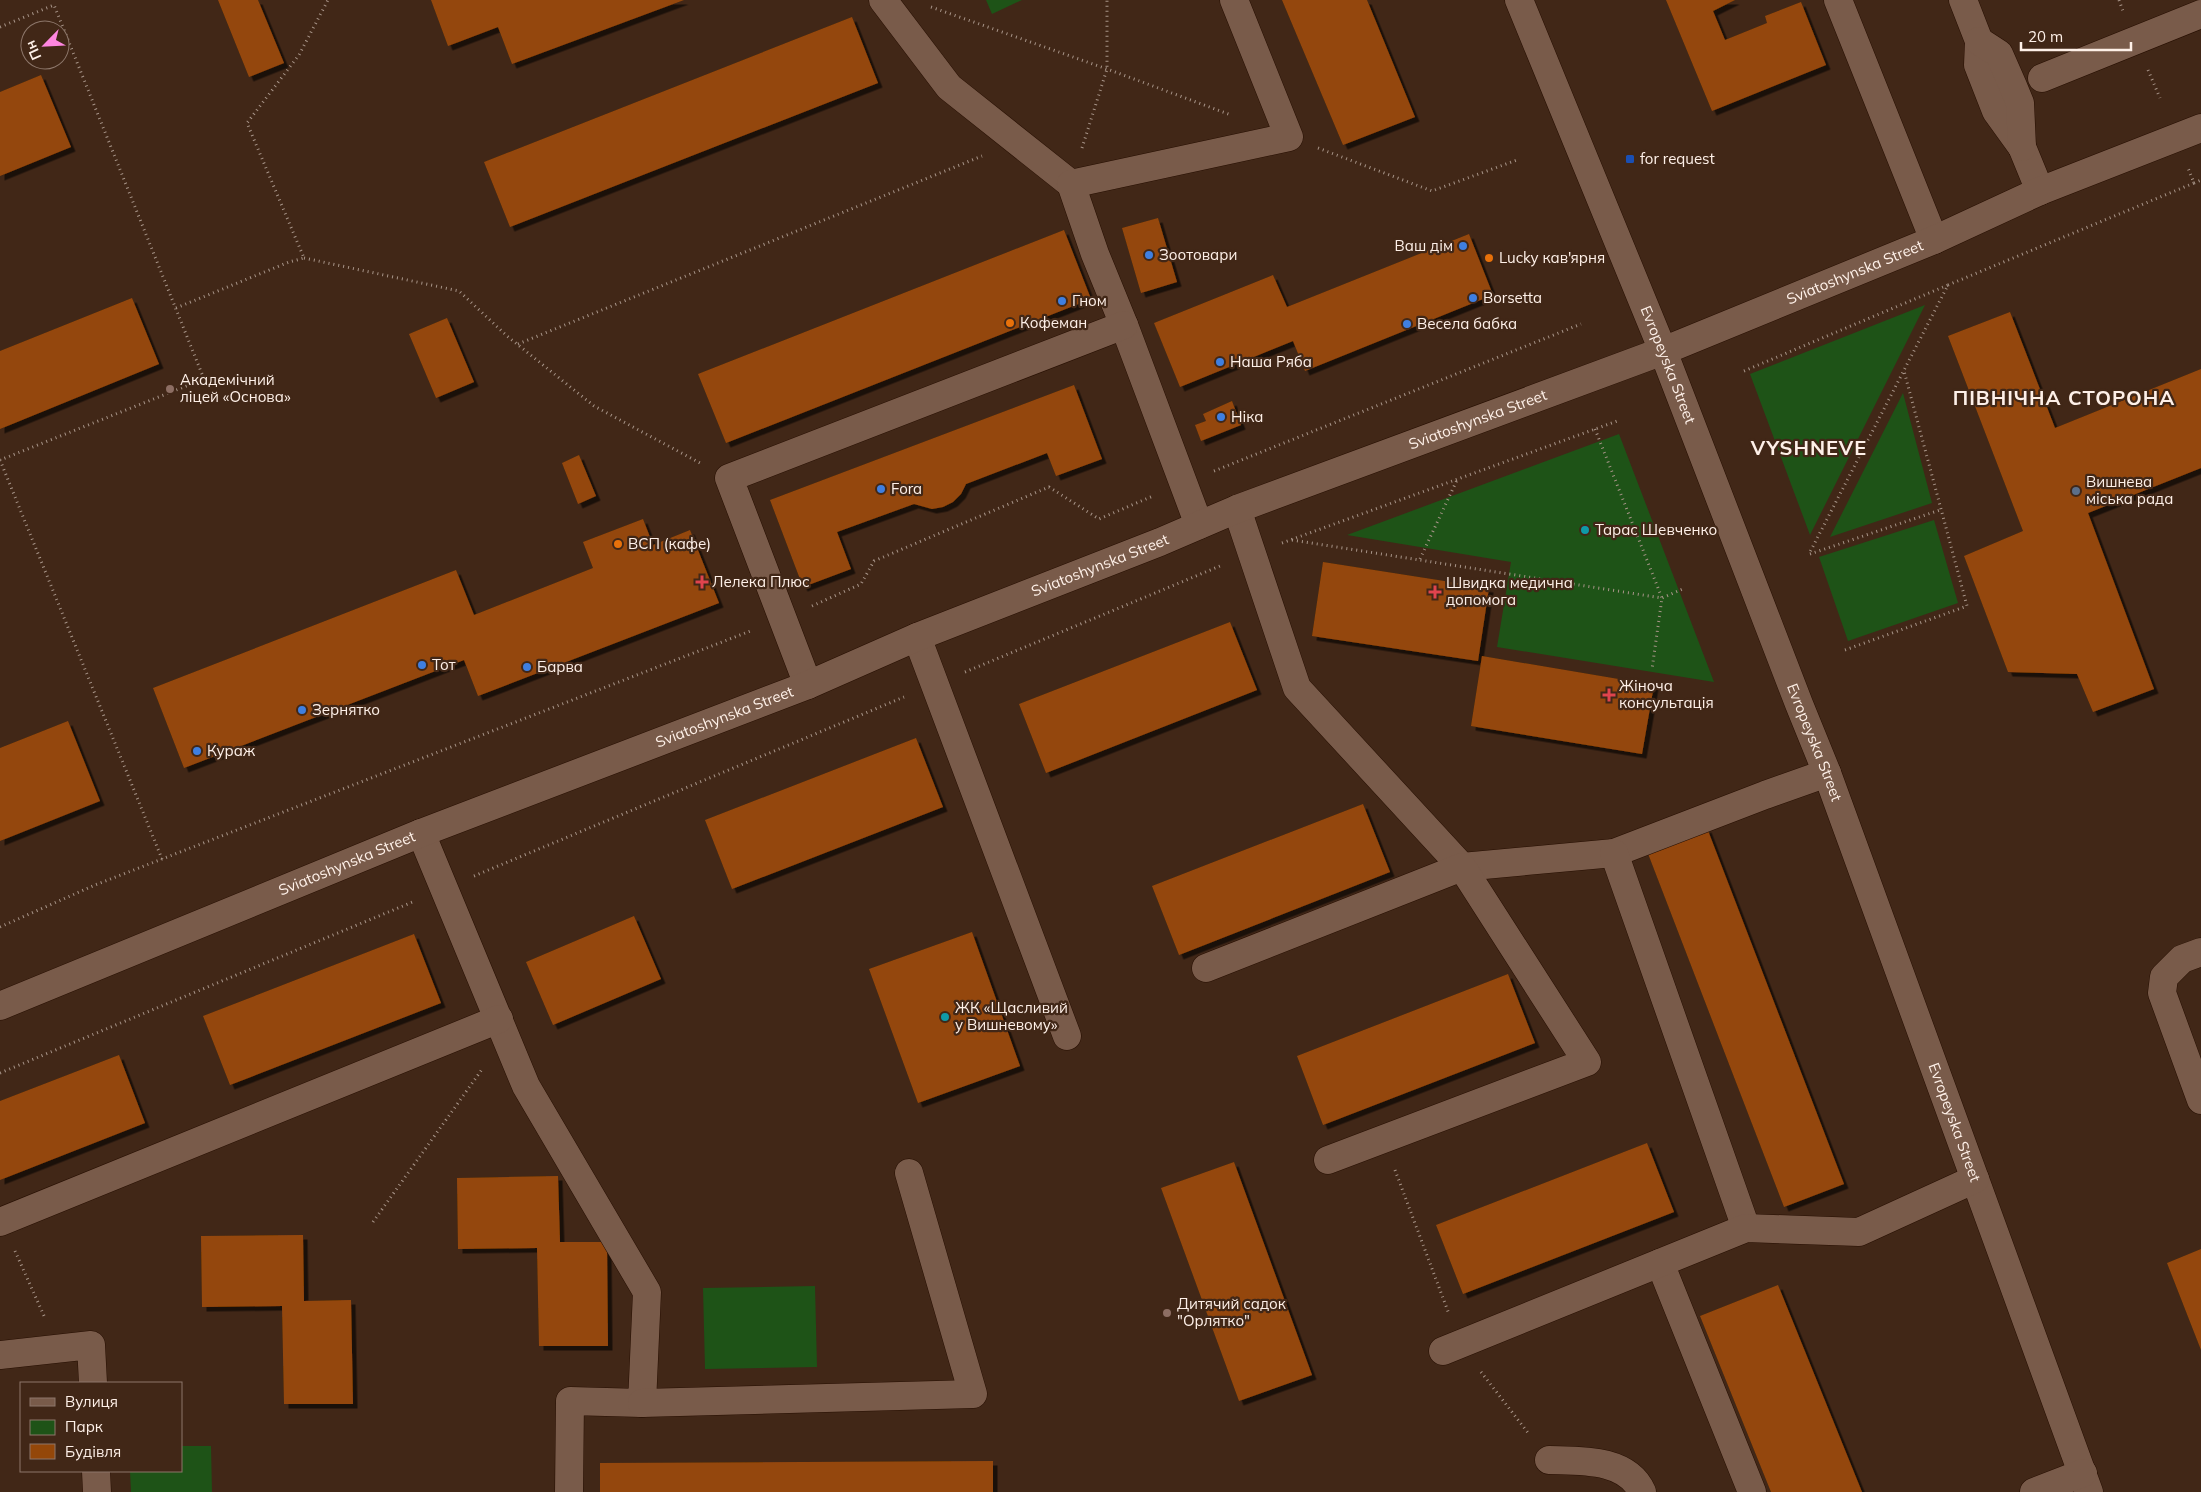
<svg xmlns="http://www.w3.org/2000/svg" width="2201" height="1492" viewBox="0 0 2201 1492" font-family="Mulish,sans-serif">
<defs>
<filter id="shadow"><feDropShadow dx="4.5" dy="4.5" stdDeviation="0" flood-color="#0009"/></filter>
</defs>
<rect width="100%" height="100%" fill="#412717"/>
<path fill="#1e5317" d="M986,0H1022L992,14Z
M1925,305L1810,535L1750,374Z
M1903,393L1932,503L1830,537Z
M1619,434L1714,682L1497,647L1511,562L1347,535Z
M1934,520L1958,603L1848,641L1819,557Z
M815,1286L817,1367L705,1369L703,1288Z
M181,1446H211L212,1492H131L130,1471H181Z"/>
<path fill="#944709" filter="url(#shadow)" d="M218,0H258L284,63L249,77Z
M431,0H684L512,64L498,27L448,46Z
M1282,0H1367L1415,117L1343,145Z
M1666,0H1735L1713,11L1725,40L1767,23L1765,16L1801,2L1826,65L1712,111Z
M852,17L878,83L510,227L484,162Z
M41,75L71,147L0,176V92Z
M1158,218L1177,282L1141,293L1122,228Z
M1064,230L1091,299L726,443L698,374Z
M1469,234L1493,295L1305,371L1293,341L1180,387L1154,323L1273,275L1287,307Z
M132,298L159,364L0,429V351Z
M2010,312L2055,428L2201,369V468L2088,513L2154,689L2093,712L2077,674L2008,672L1964,556L2023,531L1948,336Z
M447,318L474,382L436,398L409,334Z
M1074,385L1102,459L1056,476L1047,453L966,484L961,494L953,502L943,507L932,509L914,504L837,532L851,569L803,587L770,500Z
M1232,401L1241,425L1201,441L1195,425L1206,421L1203,414Z
M579,455L596,496L578,504L562,463Z
M643,519L653,545L690,530L719,603L478,696L464,660L184,768L153,688L456,570L474,615L593,568L583,542Z
M1323,562L1489,588L1478,661L1312,636Z
M1230,622L1257,690L1046,773L1019,704Z
M1482,656L1654,685L1642,754L1471,726Z
M68,721L100,801L0,841V748Z
M916,738L943,807L732,889L705,820Z
M1363,804L1390,872L1179,955L1152,886Z
M1707,828L1844,1184L1784,1207L1647,851Z
M634,916L661,979L553,1025L526,962Z
M972,932L1020,1066L918,1103L869,969Z
M414,934L441,1003L230,1085L203,1016Z
M1508,974L1535,1043L1323,1125L1297,1056Z
M119,1055L145,1123L0,1180V1101Z
M1647,1143L1674,1212L1463,1294L1436,1225Z
M1234,1162L1312,1375L1239,1401L1161,1188Z
M558,1176L560,1242H607L608,1346H539L537,1248L458,1249L457,1178Z
M303,1235L304,1301L351,1300L353,1404H284L282,1306L202,1307L201,1236Z
M2201,1249V1350L2167,1263Z
M1778,1285L1862,1492H1771L1700,1316Z
M993,1461V1492H600V1463Z"/>
<g fill="none" stroke-linecap="round" stroke-linejoin="round">
<g stroke="#270f02" stroke-width="29">
<g id="minor">
<path d="M883,0L949,87L1071,184"/>
<path id="s1" d="M1519,0L1663,351L1799,704L1827,773L2089,1492"/>
<path d="M1838,0L1934,240"/>
<path d="M1963,0L1979,41L1978,65L1996,111L2022,147L2040,191"/>
<path d="M1979,41L1999,54L2013,86L2020,103L2022,147"/>
<path d="M2042,78L2201,14"/>
<path d="M1237,509L1297,688L1462,867L1614,853L1765,795L1827,773"/>
<path d="M1199,525L1124,325L1095,254L1071,184L1289,137L1234,0"/>
<path d="M917,637L1067,1036"/>
<path d="M808,685L729,478L1124,325"/>
<path d="M421,833L526,1086L647,1292L642,1403L570,1401L569,1492"/>
<path d="M1614,853L1746,1228"/>
<path d="M2201,952L2182,959L2164,977L2162,993L2201,1100"/>
<path d="M1206,968L1462,867L1587,1062L1328,1160"/>
<path id="s2" d="M0,1006L421,833L808,685L917,637L1160,542L1237,509L1663,351L1934,240L2040,191L2201,128"/>
<path d="M0,1222L499,1019"/>
<path d="M1660,1263L1752,1492"/>
<path d="M1443,1351L1746,1228L1859,1232L1975,1179"/>
<path d="M0,1355L91,1345L93,1383"/>
<path d="M642,1403L973,1394L909,1173"/>
<path d="M1549,1460C1580,1461 1627,1458 1642,1492"/>
<path d="M96,1471L97,1492"/>
<path d="M2034,1492L2083,1473"/>
</g>
</g>
<path stroke="#a89589" stroke-width="3" stroke-dasharray="1 4" stroke-linecap="butt" d="M2119,0L2123,11
M931,7L1107,69L1231,115
M0,27L54,5L204,379L0,460
M2148,70L2160,98
M1082,148L1107,69V0
M1318,148L1432,191L1517,160
M2194,183L2201,180
M304,258L459,291L507,336L594,406L700,463
M1948,285L2194,183L2188,168
M176,308L289,262L304,258L247,123L299,55L328,0
M518,344L982,156
M1744,371L1948,285L1809,554
M1595,429L1662,598L1652,669
M0,460L162,859
M1214,471L1581,324
M1292,540L1662,598L1685,588
M1282,543L1620,420
M1810,554L1940,510
M1420,559L1457,480
M812,606L861,584L874,561L1049,487L1099,519L1153,496
M1845,650L1967,606L1904,371
M965,672L1220,566
M474,876L904,697
M0,927L95,885L753,630
M0,1073L415,901
M1395,1170L1449,1314
M373,1222L483,1068
M15,1251L45,1318
M1481,1372L1529,1434"/>
<use href="#minor" stroke="#795b4a" stroke-width="28"/>
</g>
<rect fill="#1a4fb4" stroke="#412717" stroke-width="2" x="1625" y="154" width="10" height="10" rx="2.5"/>
<g fill="#3f7fe0" stroke="#412717" stroke-width="2">
<circle cx="1463" cy="246" r="5"/>
<circle cx="1149" cy="255" r="5"/>
<circle cx="1473" cy="298" r="5"/>
<circle cx="1062" cy="301" r="5"/>
<circle cx="1407" cy="324" r="5"/>
<circle cx="1220" cy="362" r="5"/>
<circle cx="1221" cy="417" r="5"/>
<circle cx="881" cy="489" r="5"/>
<circle cx="422" cy="665" r="5"/>
<circle cx="527" cy="667" r="5"/>
<circle cx="302" cy="710" r="5"/>
<circle cx="197" cy="751" r="5"/>
</g>
<g fill="#e8710a" stroke="#412717" stroke-width="2">
<circle cx="1489" cy="258" r="5"/>
<circle cx="1010" cy="323" r="5"/>
<circle cx="618" cy="544" r="5"/>
</g>
<g fill="#8d6e63" stroke="#412717" stroke-width="2">
<circle cx="170" cy="389" r="5"/>
<circle cx="1167" cy="1313" r="5"/>
</g>
<circle fill="#5c6f8a" stroke="#412717" stroke-width="2" cx="2076" cy="491" r="5"/>
<g fill="#0f9aa8" stroke="#412717" stroke-width="2">
<circle cx="1585" cy="530" r="5"/>
<circle cx="945" cy="1017" r="5"/>
</g>
<g fill="#e0444e" stroke="#412717" stroke-width="2">
<path d="M699.5 574.5h5v5h5v5h-5v5h-5v-5h-5v-5h5z"/>
<path d="M1432.5 584.5h5v5h5v5h-5v5h-5v-5h-5v-5h5z"/>
<path d="M1606.5 687.5h5v5h5v5h-5v5h-5v-5h-5v-5h5z"/>
</g>
<g text-anchor="middle" stroke-width="4.5" stroke-linejoin="round" paint-order="stroke">
<g font-size="15" fill="#fef0e8" stroke="#412717" text-anchor="start">
<text x="1640" y="164">for request</text>
<text x="1453" y="251" text-anchor="end">Ваш дім</text>
<text x="1159" y="260">Зоотовари</text>
<text x="1499" y="263">Lucky кав'ярня</text>
<text x="1483" y="303">Borsetta</text>
<text x="1072" y="306">Гном</text>
<text x="1020" y="328">Кофеман</text>
<text x="1417" y="329">Весела бабка</text>
<text x="1230" y="367">Наша Ряба</text>
<text x="180" y="385">Академічний<tspan x="180" dy="17">ліцей «Основа»</tspan></text>
<text x="1231" y="422">Ніка</text>
<text x="2086" y="487">Вишнева<tspan x="2086" dy="17">міська рада</tspan></text>
<text x="891" y="494">Fora</text>
<text x="1595" y="535">Тарас Шевченко</text>
<text x="628" y="549">ВСП (кафе)</text>
<text x="712" y="587">Лелека Плюс</text>
<text x="1446" y="588">Швидка медична<tspan x="1446" dy="17">допомога</tspan></text>
<text x="432" y="670">Тот</text>
<text x="537" y="672">Барва</text>
<text x="1619" y="691">Жіноча<tspan x="1619" dy="17">консультація</tspan></text>
<text x="312" y="715">Зернятко</text>
<text x="207" y="756">Кураж</text>
<text x="955" y="1013">ЖК «Щасливий<tspan x="955" dy="17">у Вишневому»</tspan></text>
<text x="1177" y="1309">Дитячий садок<tspan x="1177" dy="17">"Орлятко"</tspan></text>
</g>
<g font-size="15" fill="#fef0e8" stroke="#412717">
<text dy="5" stroke="none"><textPath href="#s2" startOffset="1995">Sviatoshynska Street</textPath></text>
<text dy="5" stroke="none"><textPath href="#s1" startOffset="394">Evropeyska Street</textPath></text>
<text dy="5" stroke="none"><textPath href="#s2" startOffset="1590">Sviatoshynska Street</textPath></text>
<text dy="5" stroke="none"><textPath href="#s2" startOffset="1185">Sviatoshynska Street</textPath></text>
<text dy="5" stroke="none"><textPath href="#s2" startOffset="780">Sviatoshynska Street</textPath></text>
<text dy="5" stroke="none"><textPath href="#s1" startOffset="799">Evropeyska Street</textPath></text>
<text dy="5" stroke="none"><textPath href="#s2" startOffset="375">Sviatoshynska Street</textPath></text>
<text dy="5" stroke="none"><textPath href="#s1" startOffset="1204">Evropeyska Street</textPath></text>
</g>
<g font-size="20" font-weight="bold" letter-spacing="1" fill="#fef0e8" stroke="#412717">
<text x="2064" y="405">ПІВНІЧНА СТОРОНА</text>
<text x="1809" y="455">VYSHNEVE</text>
</g>
</g>
<rect x="20" y="1382" width="162" height="90" fill="#412717" stroke="#8d776b"/>
<rect x="30" y="1398" width="25" height="8" fill="#795b4a" stroke="#8d776b"/>
<text x="65" y="1407" font-size="15" fill="#fef0e8">Вулиця</text>
<rect x="30" y="1420" width="25" height="15" fill="#1e5317" stroke="#8d776b"/>
<text x="65" y="1432" font-size="15" fill="#fef0e8">Парк</text>
<rect x="30" y="1444" width="25" height="15" fill="#944709" stroke="#8d776b"/>
<text x="65" y="1457" font-size="15" fill="#fef0e8">Будівля</text>
<g transform="translate(45 45) rotate(246)"><circle r="24" fill="#412717" stroke="#8d776b"/>
<path d="M0-4L9 19L0 12L-9 19Z" fill="#fe86e0"/>
<text y="-8" font-size="14" font-weight="bold" text-anchor="middle" fill="#fef0e8">Пн</text>
</g>
<path d="M2021 42v8h110v-8" fill="none" stroke="#fef0e8" stroke-width="2.5"/>
<text x="2028" y="42" font-size="15" fill="#fef0e8" stroke="#412717" stroke-width="4" paint-order="stroke">20 m</text>
</svg>
